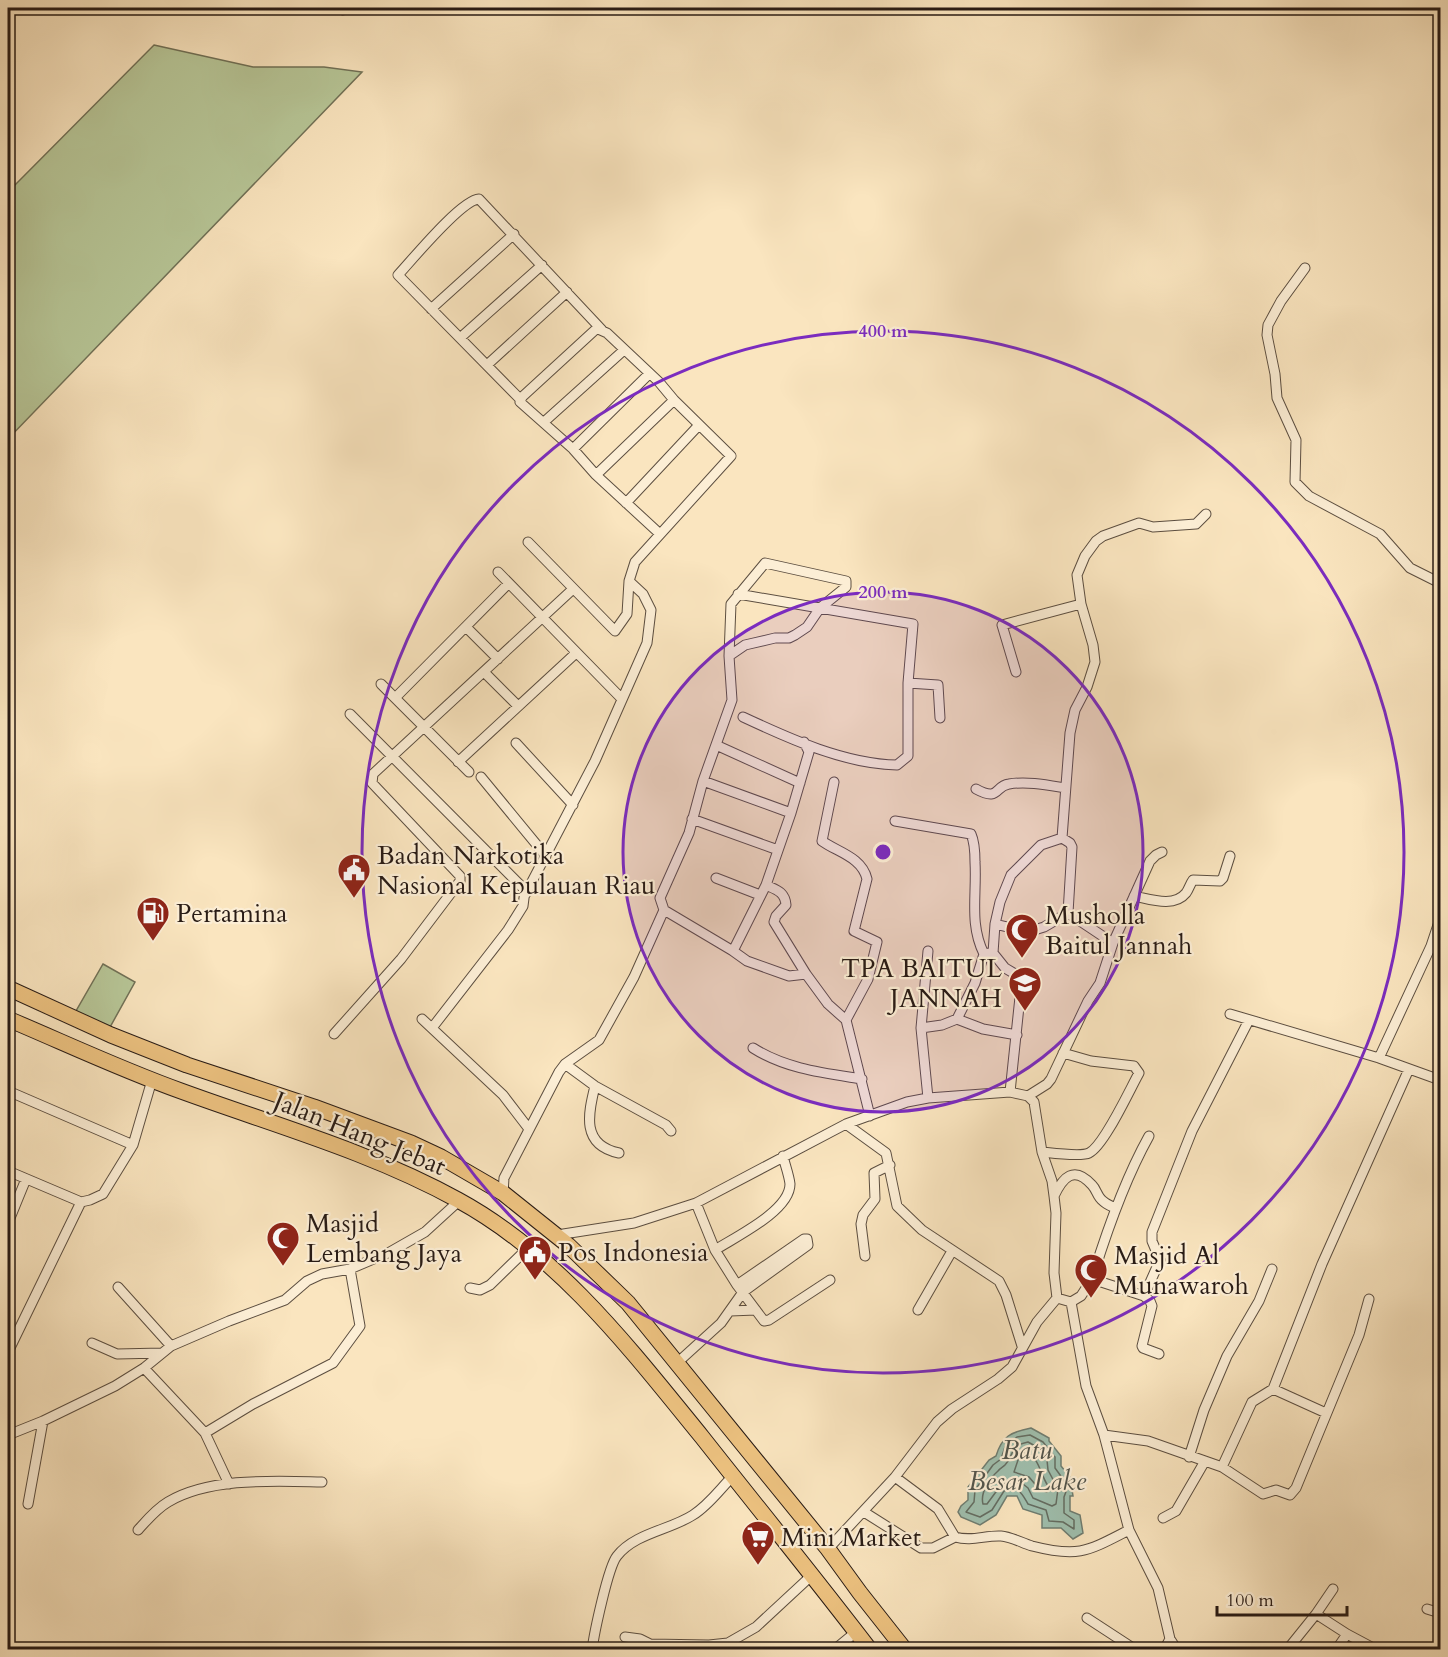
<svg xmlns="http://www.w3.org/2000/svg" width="1448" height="1657" viewBox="0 0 1448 1657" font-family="Cardo,serif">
<rect width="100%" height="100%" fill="#fae5bf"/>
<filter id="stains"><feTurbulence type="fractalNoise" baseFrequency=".00333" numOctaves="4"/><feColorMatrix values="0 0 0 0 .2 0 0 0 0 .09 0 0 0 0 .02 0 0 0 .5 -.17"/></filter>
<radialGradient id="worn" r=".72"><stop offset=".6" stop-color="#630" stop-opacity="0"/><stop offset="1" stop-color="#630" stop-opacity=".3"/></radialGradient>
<path fill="#b7c697" stroke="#707056" stroke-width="1.5" d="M154,45L253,67H324L362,72L8,439V192Z
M103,964L135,982L109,1029L76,1011Z"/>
<path fill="#9fbfae" stroke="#6f7d71" stroke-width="1.5" d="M1031,1428L1049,1438V1441L1061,1456V1466L1070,1477L1073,1496H1070V1511L1080,1515L1083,1533L1073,1539L1061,1528H1042V1515L1023,1509L1017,1496H1007L996,1515L980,1525L961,1517L958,1512L961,1506L968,1500V1487L989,1460L996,1456C1002,1436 1011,1432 1031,1428Z"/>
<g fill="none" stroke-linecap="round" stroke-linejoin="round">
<path stroke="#646d62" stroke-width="1.5" d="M1030,1435L1043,1442L1055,1457V1468L1063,1479L1067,1489L1064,1497V1513L1074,1520V1529L1063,1522L1049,1521L1046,1510L1028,1504C1021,1492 1019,1486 1004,1491L992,1510L980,1517L966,1512L974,1502L975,1490L993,1465L1001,1459L1005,1447L1017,1437Z
M1028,1442L1037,1447L1047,1460L1048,1470L1058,1489L1056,1504L1052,1506L1033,1498L1028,1488L1023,1484L1008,1482L1001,1485L987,1504H983C980,1493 989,1479 998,1471C1000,1468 1003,1467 1005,1465C1015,1455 1008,1446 1028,1442Z
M1025,1452C1039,1456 1040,1474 1048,1486L1047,1492L1040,1490L1029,1477L1014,1472L1019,1457Z"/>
<g stroke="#5c4e40" stroke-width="11">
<path id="minor" d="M340,8L343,10L348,8
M1305,268L1281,301L1268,325L1267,335L1275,374L1277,398L1296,440L1295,482L1309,496L1380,534L1410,568L1440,583
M431,309L514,234
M460,338L542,265
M487,365L567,292
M520,399L398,275C412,260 461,200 479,199L602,330
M544,422L624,350
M573,449L649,374
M596,475L573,449L520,402L522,397L595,330L598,329L607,333L659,382L674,400L596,475L660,534
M626,503L699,425
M528,542L615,631L627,614L629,581L635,562L731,456L674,400
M498,572L622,699
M738,594L913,624L908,683V756L897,765C845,764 790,739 743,717
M466,627L498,659
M729,656L745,645L775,638H789L795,635L807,627L820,608L846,587V581L765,563L731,604L729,656L732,700L703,781L689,833L660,898L664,910L733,951L766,885L791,813L809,752L804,742
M484,672L518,706
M1016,672L1002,625L1081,604
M908,683L938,685L940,718
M381,684L469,772
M395,698L508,584
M350,714L525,890L523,906L508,930L432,1028
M516,743L573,805
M716,745L800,783
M458,762L576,653
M481,777L546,856
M703,781L791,813
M834,782L822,841C837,852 862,857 867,879L854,931L877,942L868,979L846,1020
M976,789C1000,802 994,786 1009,784C1027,781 1047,785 1065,788
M692,819L778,850
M895,821L971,834C975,843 975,853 975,862C977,895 969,924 984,954
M1062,838L1070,843L1072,847L1068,913
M716,878L760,895
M766,885C777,890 785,892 786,905L776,916L774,922L806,974
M525,895L595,761L647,643L651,610L643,594L629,581
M1134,896C1150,899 1174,908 1186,893C1189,889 1190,884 1193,880L1220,881L1223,878L1230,856
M995,924L1028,932L1023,946
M1028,932L1044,927L1068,913L1113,943
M733,951L747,961L789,976L806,974L828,1004L846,1020L870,1116
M1230,1014L1379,1058L1440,1080
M422,1019L503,1095L529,1129
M957,1019L975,983L984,954L990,953
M921,1028L928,951
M334,1034L401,959L460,881V876L372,783L373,774L573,589
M753,1048C786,1069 824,1073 862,1079
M1379,1058L1431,946L1440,919
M565,1064L595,1086L666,1125L671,1131
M595,1086C588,1114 581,1145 619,1153
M8,1091L133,1145
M1010,1092L1028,1096L1034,1102L1042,1152L1052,1181L1054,1196L1056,1213L1054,1273L1057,1298
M1028,1096L1047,1084L1051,1079L1088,1001L1100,983L1113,943L1150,861L1156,855L1162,852
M928,1098L921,1028L942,1025L957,1019L983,1029L1017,1035
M846,1124L886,1153L897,1206L922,1230L999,1281L1006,1295L1022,1346
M1042,1152C1052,1153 1081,1157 1089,1153C1104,1146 1130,1089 1139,1073L1134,1066L1091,1061L1063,1053
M8,1171L81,1202
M503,1193L504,1178L559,1072L565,1064L599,1040L634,977L664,910
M1054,1196C1063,1177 1074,1165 1092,1185C1097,1190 1097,1197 1103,1201C1106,1204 1111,1206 1115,1208
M81,1202L90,1200L103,1194L133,1145L152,1080
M696,1203L715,1250L737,1285L764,1321L769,1320L830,1280
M8,1223L26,1179
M557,1235L634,1223L696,1203L846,1124L907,1102L928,1098L1010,1092L1022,978L1005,968L993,953L995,924L1000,902L1011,875L1041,845L1062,838L1070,733L1075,710L1087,687L1095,662L1093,645L1081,604L1077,575L1085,556L1096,541L1103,536L1139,523L1153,527L1196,524L1206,514
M715,1250C735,1237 790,1211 790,1184C789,1175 785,1165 783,1156
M865,1256L861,1224L863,1215L875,1199L874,1173L890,1165
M1092,1279C1107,1230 1124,1181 1149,1136
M118,1287L171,1346
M470,1288L480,1290L490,1285L528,1248
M1144,1296L1150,1301L1152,1306L1142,1346L1143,1348L1159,1354
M1071,1302L1081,1296L1092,1279L1144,1296L1160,1260L1152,1241V1232L1192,1131L1249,1020
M918,1310L952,1251
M730,1311L756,1310
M92,1343L117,1354L162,1353
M8,1352L81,1202
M677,1363L721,1323L743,1292L808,1245L807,1239H804L737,1285
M144,1368L205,1433L229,1484
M1273,1389L1326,1413
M205,1433L253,1404L333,1363L360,1326L350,1269
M8,1435L43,1421L115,1386L144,1368L171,1346L229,1321L285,1300L307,1281L322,1274L350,1269L390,1252L425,1232L460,1200
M1104,1435L1148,1441L1222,1467L1263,1494L1276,1490L1290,1495L1296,1488L1359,1335L1369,1299
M1189,1457L1204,1410L1227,1356L1259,1301L1272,1269
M1222,1467L1252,1402L1273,1389L1322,1264L1409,1069
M895,1477L938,1509L955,1537C972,1542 985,1535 1001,1536C1012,1537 1022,1543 1032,1546C1079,1558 1088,1551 1129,1530
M28,1504L43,1421
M864,1512L921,1548H933L955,1537
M1163,1518L1176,1511L1205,1461
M138,1530C147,1520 156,1509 168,1502C210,1477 275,1481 322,1482
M828,1549L895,1477L937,1422L952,1409L998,1379L1012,1367L1037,1322L1057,1298L1071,1302L1086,1386L1104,1435L1129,1530L1158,1588L1170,1639L1164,1650
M1427,1609L1440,1613
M1316,1614L1333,1589
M1087,1618L1136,1650
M625,1637L640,1639L650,1644L709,1645L728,1643L756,1627L811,1576
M1170,1639L1177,1650
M592,1650C594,1634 608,1567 617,1556C635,1533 670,1530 693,1515C709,1505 720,1489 733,1476
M834,1650L856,1632
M1287,1650L1316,1614L1347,1634L1377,1650
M1336,1650L1347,1634"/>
</g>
<g stroke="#281b15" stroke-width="17">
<path id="trunk" d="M8,988L111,1035L187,1065L314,1107L411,1143L441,1157L503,1193L568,1245L628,1303L828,1549L860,1593L905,1650
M8,1019C65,1043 122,1070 181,1091C274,1125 371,1152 458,1200C559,1255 631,1350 702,1437C758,1508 815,1578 870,1650"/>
</g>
<use href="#minor" stroke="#fceed5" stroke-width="9"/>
<use href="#trunk" stroke="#edc280" stroke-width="15"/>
</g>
<circle cx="883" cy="852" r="260" fill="#7b2cbf" fill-opacity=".12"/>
<g fill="none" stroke="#7b2cbf" stroke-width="3">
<circle cx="883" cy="852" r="260"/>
<circle cx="883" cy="852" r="521"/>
</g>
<defs>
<g id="civic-pin" transform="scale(1.725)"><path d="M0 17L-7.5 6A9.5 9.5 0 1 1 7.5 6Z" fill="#8f2418" stroke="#fceed5"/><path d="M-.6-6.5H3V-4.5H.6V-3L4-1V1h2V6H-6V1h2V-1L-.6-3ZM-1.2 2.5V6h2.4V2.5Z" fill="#fff"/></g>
<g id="fuel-pin" transform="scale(1.725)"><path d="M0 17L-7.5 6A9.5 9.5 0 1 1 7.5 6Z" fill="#8f2418" stroke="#fceed5"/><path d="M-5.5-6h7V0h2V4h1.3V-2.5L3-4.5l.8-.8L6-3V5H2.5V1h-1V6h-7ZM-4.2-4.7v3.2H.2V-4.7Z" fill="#fff"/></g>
<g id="mosque-pin" transform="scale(1.725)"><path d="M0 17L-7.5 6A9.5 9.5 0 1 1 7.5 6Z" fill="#8f2418" stroke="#fceed5"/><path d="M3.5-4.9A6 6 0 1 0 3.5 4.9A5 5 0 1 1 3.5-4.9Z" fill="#fff"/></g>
<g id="school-pin" transform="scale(1.725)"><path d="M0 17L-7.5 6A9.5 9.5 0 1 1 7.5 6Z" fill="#8f2418" stroke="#fceed5"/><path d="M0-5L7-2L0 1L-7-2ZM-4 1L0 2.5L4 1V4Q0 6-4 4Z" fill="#fff"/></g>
<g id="supermarket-pin" transform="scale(1.725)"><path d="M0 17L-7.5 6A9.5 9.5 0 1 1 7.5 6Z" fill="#8f2418" stroke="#fceed5"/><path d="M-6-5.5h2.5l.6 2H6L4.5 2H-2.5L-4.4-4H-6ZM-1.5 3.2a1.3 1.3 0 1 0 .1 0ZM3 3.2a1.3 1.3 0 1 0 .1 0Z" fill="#fff"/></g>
</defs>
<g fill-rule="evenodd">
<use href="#civic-pin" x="354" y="870"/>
<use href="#fuel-pin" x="153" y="913"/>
<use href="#mosque-pin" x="1022" y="930"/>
<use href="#school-pin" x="1025" y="983"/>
<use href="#mosque-pin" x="283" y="1238"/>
<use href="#civic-pin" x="535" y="1252"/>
<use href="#mosque-pin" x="1091" y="1270"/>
<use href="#supermarket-pin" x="758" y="1537"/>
</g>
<g text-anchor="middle" stroke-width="4.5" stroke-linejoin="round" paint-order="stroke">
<g font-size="26" fill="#281b15" stroke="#fceed5" text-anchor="start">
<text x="377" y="864">Badan Narkotika<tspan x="377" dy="30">Nasional Kepulauan Riau</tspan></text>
<text x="176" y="922">Pertamina</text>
<text x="1045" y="924">Musholla<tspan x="1045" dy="30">Baitul Jannah</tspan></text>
<text x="1002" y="977" text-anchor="end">TPA BAITUL<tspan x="1002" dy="30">JANNAH</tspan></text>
<text x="306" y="1232">Masjid<tspan x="306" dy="30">Lembang Jaya</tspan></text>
<text x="558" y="1261">Pos Indonesia</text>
<text x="1114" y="1264">Masjid Al<tspan x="1114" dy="30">Munawaroh</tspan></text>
<text x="781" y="1546">Mini Market</text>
</g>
<g font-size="26" fill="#281b15" stroke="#fceed5">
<text transform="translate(360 1133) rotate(22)" y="9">Jalan Hang Jebat</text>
</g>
<g font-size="27" font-style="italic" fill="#52544b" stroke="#fceed5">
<text x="1027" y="1459">Batu<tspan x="1027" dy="31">Besar Lake</tspan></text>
</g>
</g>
<circle cx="883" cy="852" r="9" fill="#7b2cbf" stroke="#fceed5" stroke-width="3"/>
<g font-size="18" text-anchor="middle" font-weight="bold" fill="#7b2cbf" stroke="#fceed5" stroke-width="4.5" stroke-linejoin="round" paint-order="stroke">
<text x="883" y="337">400 m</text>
<text x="883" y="598">200 m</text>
</g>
<rect width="1448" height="1657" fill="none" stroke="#fae5bf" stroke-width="30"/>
<rect x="9" y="9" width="1430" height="1639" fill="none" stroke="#281b15" stroke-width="3"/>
<rect x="15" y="15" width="1418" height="1627" fill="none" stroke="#281b15" stroke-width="1.5"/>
<path d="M1217 1606v9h130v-9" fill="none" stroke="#281b15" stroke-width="3"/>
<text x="1226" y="1606" font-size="18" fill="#281b15" stroke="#fceed5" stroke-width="4.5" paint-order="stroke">100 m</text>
<rect width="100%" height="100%" filter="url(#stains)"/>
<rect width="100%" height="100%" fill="url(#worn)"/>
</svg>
